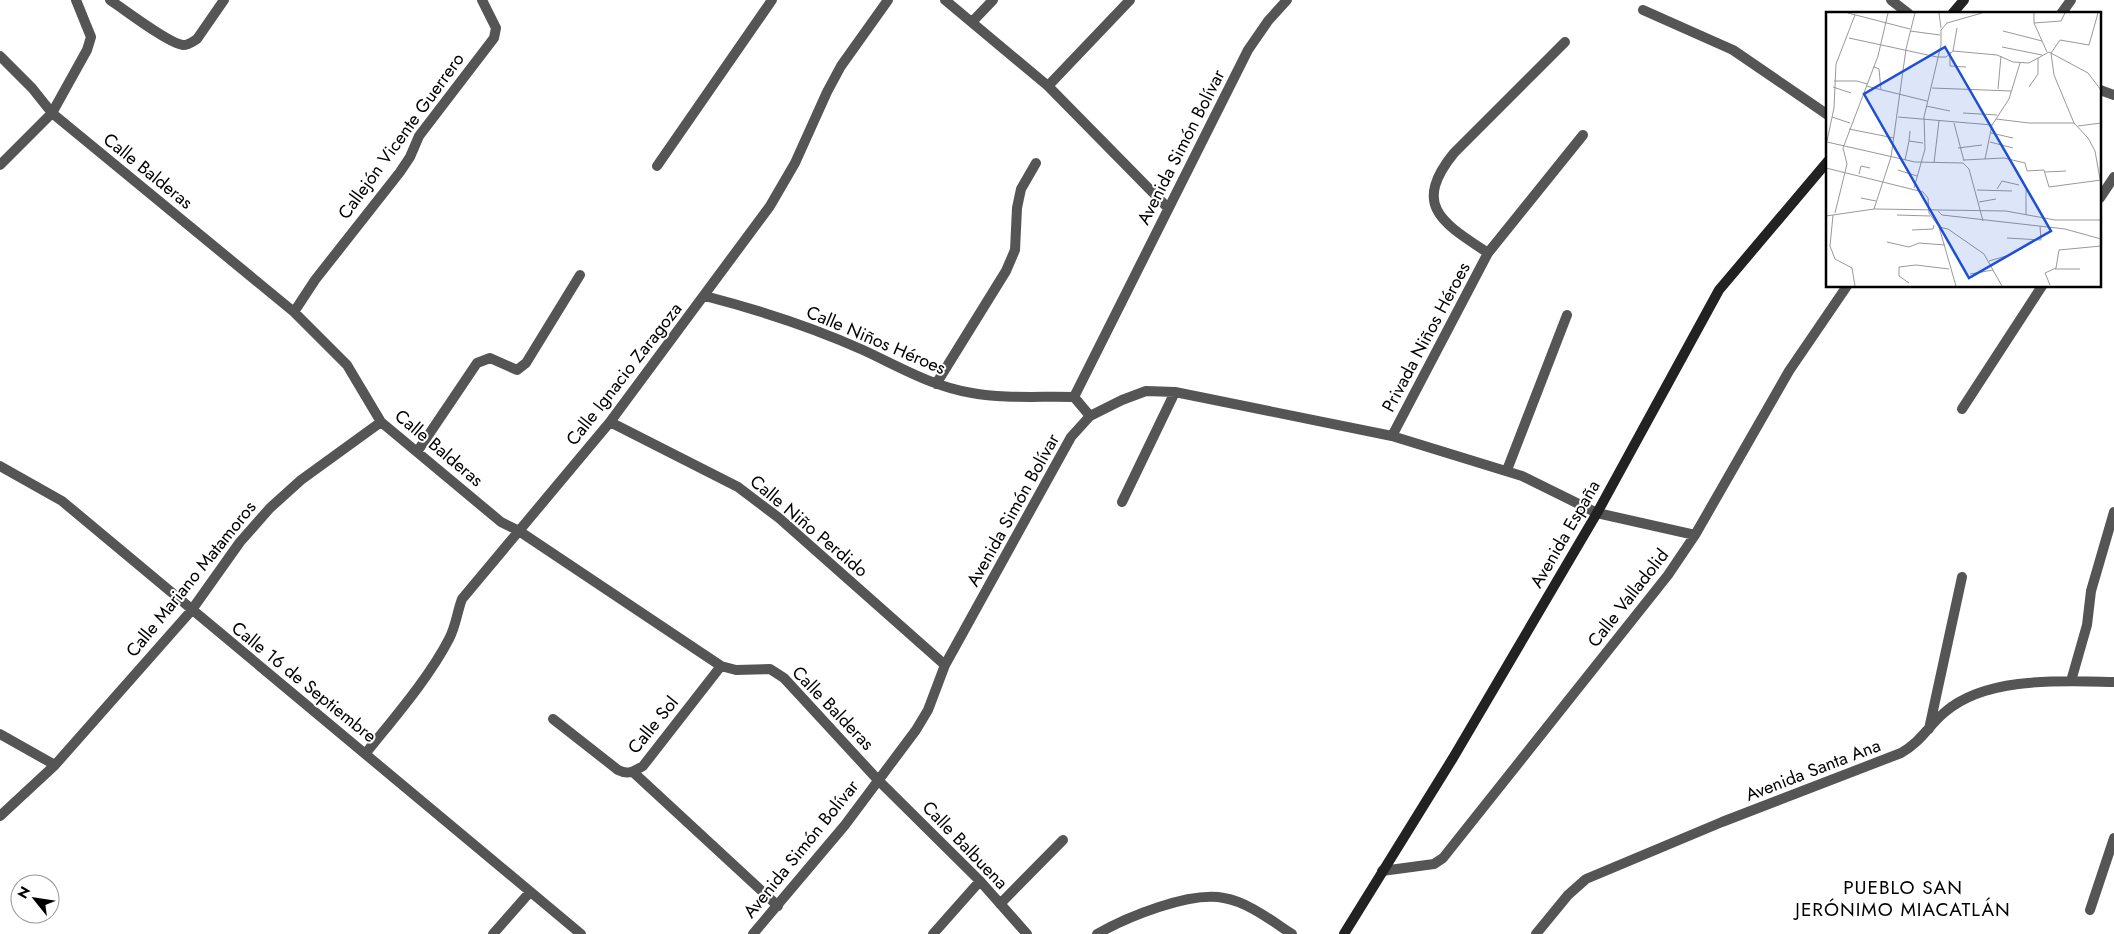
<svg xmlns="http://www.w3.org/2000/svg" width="2114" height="934" viewBox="0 0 2114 934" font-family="Jost,sans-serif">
<rect width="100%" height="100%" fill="#fff"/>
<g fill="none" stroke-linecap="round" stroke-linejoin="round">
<path stroke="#555" stroke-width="10" d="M110,0C124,9 169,44 183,45C189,45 192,42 197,39L224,0
M945,0L1048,86L1168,208
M1891,0L1909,14
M1643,10L1733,50L1828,115
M2061,14L2071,0
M972,22L993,0
M0,56L32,88L52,113L294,312L347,365L381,422L501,522L519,531L721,666L736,670L770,669L784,678L878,780L980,881L1027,934
M1048,86L1130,0
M2100,90L2114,95
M0,165L52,113L87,50L91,37L76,0
M657,166L772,0
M2100,198L2114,177
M1488,253C1443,223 1411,206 1454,153L1565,42
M705,296C759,310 812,327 863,350C900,367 931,386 972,393C1003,399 1042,396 1074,397L1090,416
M294,312L315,280L400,172L410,157L419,136L494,38L496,28L482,0
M936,384L1006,271L1015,250L1017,208L1021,189L1036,163
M1074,397L1248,50L1268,21L1287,0
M1962,409L2042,286
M610,422L738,487L779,518L945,665
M1392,436L1488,253L1583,135
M417,452L477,363L490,358L517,370L526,363L580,275
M0,466L62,501L581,934
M1507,470L1567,315
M1122,502L1175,392
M2071,681L2087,625L2091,591L2114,512
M553,719L618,770C628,775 633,772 643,766L721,666
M1929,729L1962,577
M0,734L55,765
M366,753C393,719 429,678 449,639C456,626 457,612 462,599L610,422L770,206L795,163L827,92L841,66L888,0
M633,772L778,906
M0,816L55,765L191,611L240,542L270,508L301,480L381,422
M1382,871L1434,864L1443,858L1668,575L1695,535L1789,371L1847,286
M1000,904L1063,840
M2090,910L2114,838
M493,934L530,892
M753,934L845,825L916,730L928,710L945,665L1071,437L1090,416L1122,400L1146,391L1175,392L1392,436L1522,476L1597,513L1695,535
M933,934L980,881
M1097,934C1127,917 1190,891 1224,898C1248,902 1272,921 1292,934
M1536,934L1568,895L1586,879L1722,822L1901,753C1923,740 1927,727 1945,712C1986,676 2062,681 2114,682"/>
<path stroke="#222" stroke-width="10" d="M1952,14L1964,0
M1344,934L1453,758L1597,513L1719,290L1828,161"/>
</g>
<g text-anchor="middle" stroke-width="4" stroke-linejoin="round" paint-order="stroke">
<g font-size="18" fill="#000" stroke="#fff">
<text transform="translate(401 136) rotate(-54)" y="6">Callejón Vicente Guerrero</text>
<text transform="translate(1181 147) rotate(-63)" y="6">Avenida Simón Bolívar</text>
<text transform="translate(148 171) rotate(39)" y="6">Calle Balderas</text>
<text transform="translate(1426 337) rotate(-62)" y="6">Privada Niños Héroes</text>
<text transform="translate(876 340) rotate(23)" y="6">Calle Niños Héroes</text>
<text transform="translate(624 374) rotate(-52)" y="6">Calle Ignacio Zaragoza</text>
<text transform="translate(439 448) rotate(40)" y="6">Calle Balderas</text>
<text transform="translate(1013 510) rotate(-61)" y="6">Avenida Simón Bolívar</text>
<text transform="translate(809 526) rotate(40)" y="6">Calle Niño Perdido</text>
<text transform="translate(1565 534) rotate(-60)" y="6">Avenida España</text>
<text transform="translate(191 579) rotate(-51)" y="6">Calle Mariano Matamoros</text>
<text transform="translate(1628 598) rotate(-52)" y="6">Calle Valladolid</text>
<text transform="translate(304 682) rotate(39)" y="6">Calle 16 de Septiembre</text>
<text transform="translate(833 708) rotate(46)" y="6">Calle Balderas</text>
<text transform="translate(653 725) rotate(-51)" y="6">Calle Sol</text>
<text transform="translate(1813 770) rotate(-21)" y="6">Avenida Santa Ana</text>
<text transform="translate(965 845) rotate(46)" y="6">Calle Balbuena</text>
<text transform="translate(801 849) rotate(-51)" y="6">Avenida Simón Bolívar</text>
</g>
<g font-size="19" letter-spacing="1" fill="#000" stroke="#fff">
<text x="1903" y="894">PUEBLO SAN<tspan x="1903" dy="22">JERÓNIMO MIACATLÁN</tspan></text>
</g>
</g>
<g transform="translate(1826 12)">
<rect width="275" height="275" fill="#fff"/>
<path fill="none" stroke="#999" stroke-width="1" d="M22,1L84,17M113,1L115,16M208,1V11L221,40M208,11L235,9L239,1M84,19L114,23M177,19L216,29M23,26L111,45H120L127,39L171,43L187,50L203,51L223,40L262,61L275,78M176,35L216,43M127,39L131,16M124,40V54L140,55M225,41L228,63L248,111L262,126L269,139L274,167M225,41L234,28L263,33L272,1M48,55L53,57L55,78M8,69H31L41,72M40,74L101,89M7,75L25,81M203,75L212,62V46M106,76L185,79M172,77L175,44M100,94L124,99M137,101L171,103M6,105L24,111M72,105L166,113M170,107L203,111H248M128,111L138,149M252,114L275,111M23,117L68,126M84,119L83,129L97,131M165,121L187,126M1,129L8,96L10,52L29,3M1,130L89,150L137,151L143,157L157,209M164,130L187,136M132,136L156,133M159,147L166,113L183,87L194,51M79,148L83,129M138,148L178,146L199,151L201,159L218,158L223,175L275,168M108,151L113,109M0,156L97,180L102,186L103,201L113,215L130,274M72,158L91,164M219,160L240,159M33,162L35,154L44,156M88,176L99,137L98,105L115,33V18L121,11L156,1M171,177L176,169L193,173M151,178L186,179M35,186L50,189M153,190L170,187M48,197L65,145L80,37L89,1M112,199L116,203L239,217L275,227M9,201L21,152L17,136L52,44L62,1M7,203L4,234L9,247L26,256L29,274M71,203L104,204M200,203V178M0,204L48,197L180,199L229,208H275M113,215L122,217L158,242L176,274M86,218L107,217L108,213M181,226L215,228L214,214M61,230L83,235L93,231L119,233M163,249L180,244M229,257H254M144,262L167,258M83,271L73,264V255L90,253L123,257M224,273L219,261L230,256L233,238L275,234"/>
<path fill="#1d4ed8" fill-opacity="0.15" stroke="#1d4ed8" stroke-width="2.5" d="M119,35L225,219L143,266L38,82Z"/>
<rect width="275" height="275" fill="none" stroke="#000" stroke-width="2.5"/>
</g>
<g transform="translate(35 899) rotate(300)"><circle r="24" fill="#ffffff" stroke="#999999"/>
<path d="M0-4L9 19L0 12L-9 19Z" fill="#000000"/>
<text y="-8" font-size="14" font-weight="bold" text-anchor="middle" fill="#000000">N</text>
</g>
</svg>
